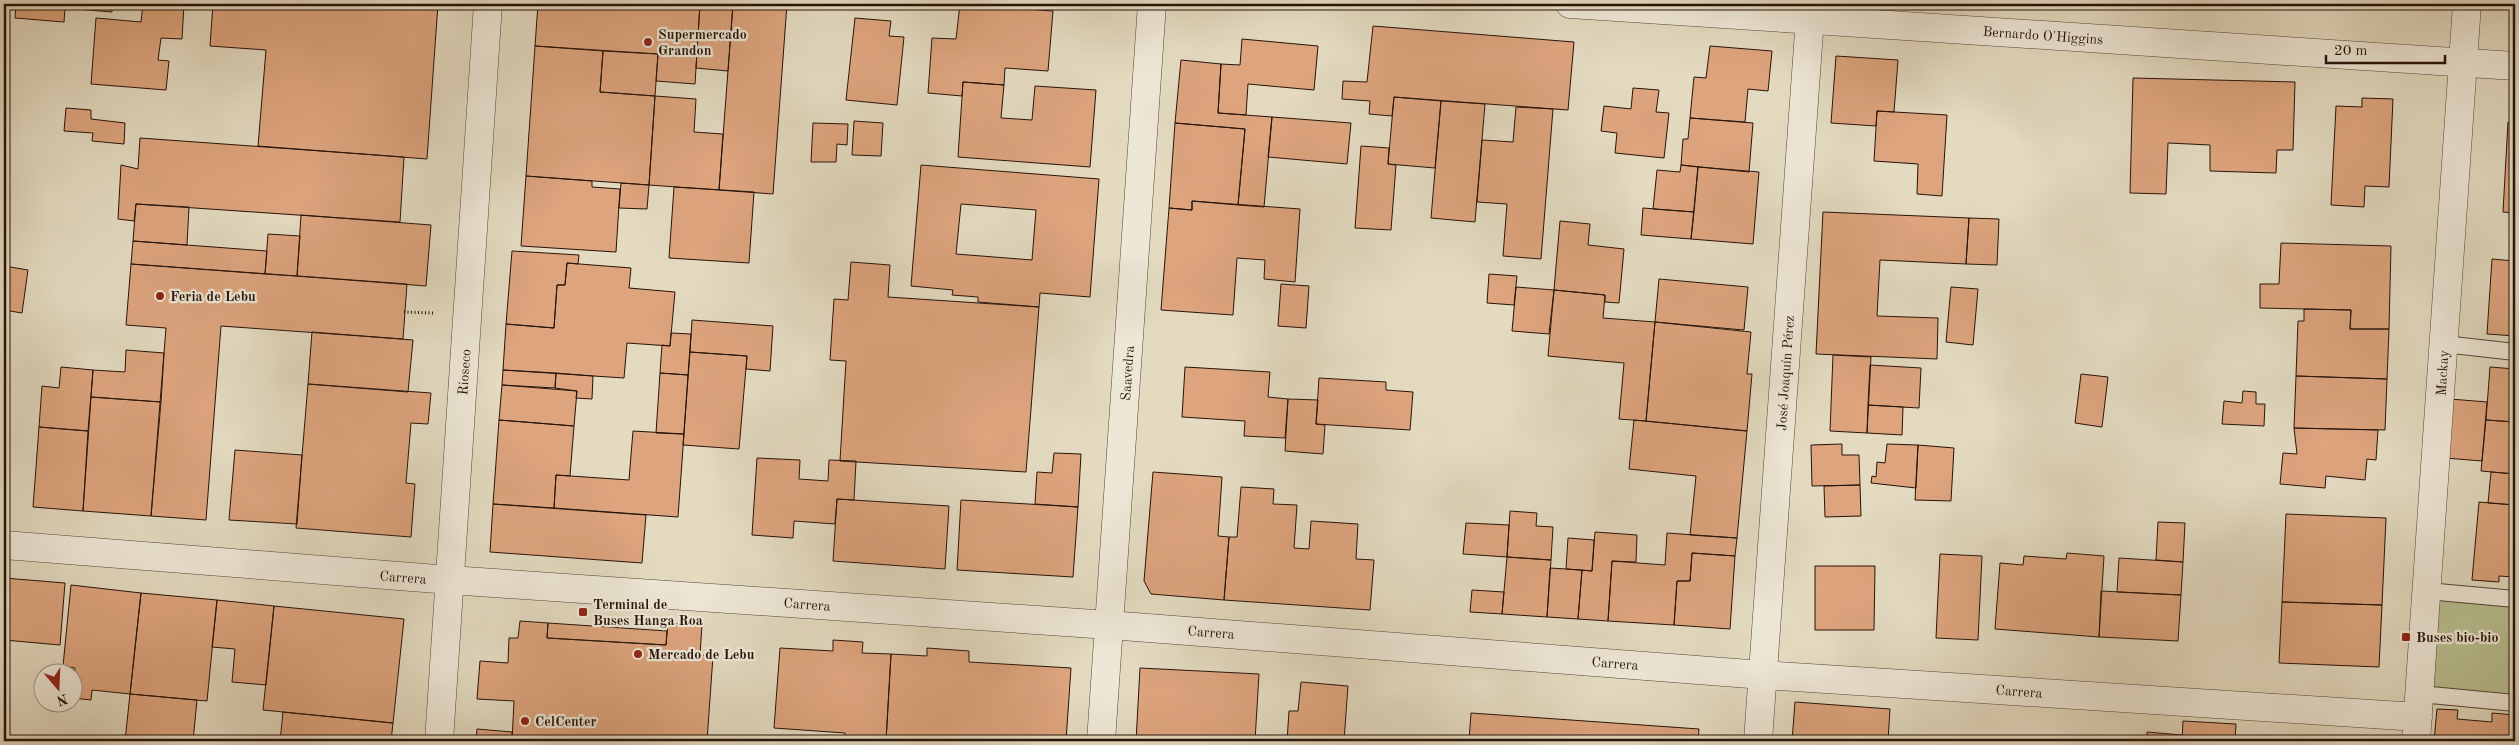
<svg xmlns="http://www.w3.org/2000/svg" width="2519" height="745" viewBox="0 0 2519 745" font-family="'Old Standard TT',serif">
<rect width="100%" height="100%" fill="#e3dac0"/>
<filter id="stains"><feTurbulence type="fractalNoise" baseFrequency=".004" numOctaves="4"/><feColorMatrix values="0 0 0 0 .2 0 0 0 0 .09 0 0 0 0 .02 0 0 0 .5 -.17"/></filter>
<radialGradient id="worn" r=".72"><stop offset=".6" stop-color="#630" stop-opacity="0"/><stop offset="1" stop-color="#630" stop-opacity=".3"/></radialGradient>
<path fill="#b8be90" stroke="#70684c" d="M2427,591L2515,599V703L2420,694Z"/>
<path fill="#dda47e" stroke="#271309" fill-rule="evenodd" d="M16,4H112V12L65,8L64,22L15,18Z
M143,4H184L182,39L161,38L158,60L169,61L166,90L91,84L96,18L141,22Z
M213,4H438L427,159L258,146L266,50L210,46Z
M538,4H700L695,84L656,81L658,54L535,46Z
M700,4H733L728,71L696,68Z
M733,4H787L773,194L719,190Z
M960,4L1053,11L1048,71L1005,68L1004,85L963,82L962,96L928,93L932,38L956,39Z
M855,18L891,21L889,36L904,37L897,105L846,100Z
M1373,26L1574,42L1568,110L1394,97L1392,116L1369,114L1370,101L1342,99L1343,81L1367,82Z
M1242,39L1318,46L1314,90L1248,84L1246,115L1218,113L1221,64L1240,65Z
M535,46L603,51L600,92L655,96L649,185L526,176Z
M1710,46L1772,51L1768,91L1748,89L1745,122L1690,118L1694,77L1706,78Z
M603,51L658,54L655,96L600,92Z
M1836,56L1898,60L1894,112L1877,111L1876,126L1831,123Z
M1181,60L1221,64L1218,113L1272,117L1264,207L1238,205L1245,129L1175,123Z
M2133,78L2295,82L2293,150H2277L2276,173L2210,171V145L2168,143L2166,194L2130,193Z
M963,82L1004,85L1001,118L1032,120L1035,86L1096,90L1090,167L958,157Z
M1633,88L1659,90L1656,112L1669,113L1664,158L1615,153L1617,133L1601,131L1604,106L1631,109Z
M655,96L696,99L694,132L723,134L719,190L649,185Z
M1394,97L1441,101L1435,168L1388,164Z
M2362,98L2393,99L2389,187L2365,186L2364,207L2331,205L2336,106L2362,107Z
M1441,101L1485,104L1475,222L1431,218Z
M1516,107L1553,109L1541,259L1503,256L1507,204L1477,202L1482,140L1513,142Z
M66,108L91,110V119L125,123L124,144L92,141L93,133L64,131Z
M1877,111L1947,115L1942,196L1917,194L1918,164L1874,161Z
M1272,117L1351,123L1347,164L1268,157Z
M1690,118L1753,123L1749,172L1681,165L1683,139H1688Z
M854,121L883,123L881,156L852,155Z
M2508,122L2515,123V213L2503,212Z
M813,123L848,124L847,145L837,144L836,162H811Z
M1175,123L1245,129L1238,205L1192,201V210L1169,208Z
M140,138L404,157L400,222L136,204L134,221L118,219L121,165L138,169Z
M1361,146L1389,148L1388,164L1396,165L1391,230L1355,228Z
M921,165L1099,179L1090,297L1040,293L1039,307L978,302V297L952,295L953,290L911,286ZM961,204L1036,210L1032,260L956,254Z
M1681,165L1698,167L1694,212L1653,209L1657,170L1680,172Z
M1698,167L1759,172L1753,244L1691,239Z
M526,176L592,181V187L620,189L616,252L521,246Z
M621,183L649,185L647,209L619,208Z
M674,187L754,192L749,263L669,258Z
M1192,201L1300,209L1295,282L1264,279L1265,260L1237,258L1233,315L1161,310L1169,208L1192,210Z
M136,204L189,207L187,245L133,241Z
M1643,208L1694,212L1691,239L1641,235Z
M1823,212L1969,218L1966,264L1880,260L1877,316L1938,318L1937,359L1816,354Z
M301,215L431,225L426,286L297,276Z
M1969,218L1999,219L1997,265L1966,264Z
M1560,221L1590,224L1588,245L1624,249L1619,303L1605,302V295L1554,290Z
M268,234L300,236L297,276L265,274Z
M133,241L267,251L265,274L131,264Z
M2281,243L2391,246L2389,329H2350L2351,310L2260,308V284H2279Z
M512,251L579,255L578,264L567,263L565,285H557L554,328L506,324Z
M2492,259L2515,261V336L2487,334Z
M851,262L890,265L888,297L1039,307L1026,472L840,461L846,361L830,360L834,299L848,300Z
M567,263L631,268L629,288L675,292L670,346L627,343L624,378L503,370L506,324L554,328L557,285H565Z
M131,264L407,284L403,339L221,326L206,520L151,516L166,328L126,325Z
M4,266L28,270L22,313L4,310Z
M1489,274L1517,276L1514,305L1487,303Z
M1659,279L1748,287L1744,330L1655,322Z
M1281,284L1309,286L1306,328L1278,326Z
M1516,287L1554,290L1549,334L1512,331Z
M1951,287L1978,289L1973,345L1946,342Z
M1554,290L1605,295L1603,318L1655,322L1646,421L1619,419L1624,363L1548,356Z
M2304,309L2351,310L2350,329H2389L2387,379L2296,376L2298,321H2304Z
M692,320L773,326L770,371L746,369L747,356L690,352Z
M1655,322L1751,332L1747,374H1752L1747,431L1646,421Z
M312,332L413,340L408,392L308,384Z
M671,333L691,334L688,375L660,373L662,345L670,346Z
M126,350L164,353L161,402L91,397L93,370L125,372Z
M690,352L747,356L739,449L683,445Z
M1833,355L1871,357L1867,433L1830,431Z
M1870,365L1921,368L1919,408L1868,405Z
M61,367L93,370L88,431L39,427L42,386L59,388Z
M1185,367L1270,372L1268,397L1288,399L1285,438L1244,436L1245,421L1182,417Z
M2490,367L2515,369V422L2486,420Z
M503,370L556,373L555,388L502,385Z
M556,373L593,376L592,399L576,398L577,391L555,388Z
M660,373L688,375L684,434L656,433Z
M2081,374L2108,377L2102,427L2075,423Z
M2296,376L2387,379L2385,430L2294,428Z
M1319,378L1386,382V390L1413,392L1410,430L1316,424Z
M308,384L431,393L428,424L411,423L406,483L415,484L411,537L296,528Z
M502,385L577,391L574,426L499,420Z
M2243,391L2256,392V404H2265L2264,426L2222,424L2224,401L2242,403Z
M91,397L161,402L151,516L83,511Z
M1288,399L1318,400L1316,424L1325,425L1323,454L1285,451Z
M2450,399L2487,402L2482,461L2445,458Z
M1868,405L1903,407L1902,435L1867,433Z
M499,420L574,426L570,476L556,475L554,508L493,504Z
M1634,420L1747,431L1737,538L1690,535L1696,476L1629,469Z
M2486,420L2515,422V474L2481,471Z
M39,427L88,431L83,511L33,507Z
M2294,428L2378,430L2376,460L2367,459L2365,480L2326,476L2325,488L2280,484L2283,453L2297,454Z
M633,431L684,434L678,517L554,508L556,475L629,480Z
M1842,444V455H1859L1860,485L1812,486L1811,445Z
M1887,444L1918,445L1916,488L1871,483L1872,476L1876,477L1877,462L1885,463Z
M1918,445L1954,448L1951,501L1915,500Z
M235,450L302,455L297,524L229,520Z
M1054,453L1081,454L1078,507L1035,504L1037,472L1052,473Z
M757,458L800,460L799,479L828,481L829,460L856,461L854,500L837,499L835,524L794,521L793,538L752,535Z
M1153,472L1222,477L1218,536L1229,537L1224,600L1151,594L1144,581Z
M2491,472L2515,474V505L2488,503Z
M1860,485L1861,516L1825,517L1824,486Z
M1241,487L1274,489L1273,504L1297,505L1294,548L1309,549L1311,521L1358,524L1356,559L1374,560L1370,610L1224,600L1229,537H1237Z
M837,499L949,506L945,569L833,561Z
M961,500L1078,507L1073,577L957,570Z
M2479,502L2515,505V577L2499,576V582L2472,580Z
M493,504L646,515L642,563L490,552Z
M1510,511L1537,513L1536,526L1553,527L1551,560L1507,557Z
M2286,514L2386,518L2382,605L2282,602Z
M2158,522L2185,523L2183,562L2156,560Z
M1466,523L1509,525L1507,557L1463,554Z
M1595,532L1637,535L1636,562L1612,561L1608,621L1578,619L1582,570L1592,571Z
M1667,533L1737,538L1735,556L1692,553L1690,581H1677L1674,625L1608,621L1612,561L1665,565Z
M1568,538L1594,540L1592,571L1566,569Z
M1692,553L1735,556L1730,629L1674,625L1677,581H1690Z
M2067,553L2104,556L2099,637L1995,629L2000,563L2023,565L2024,556L2066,559Z
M1940,554L1982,556L1978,640L1936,638Z
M1507,557L1551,560L1547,617L1502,614Z
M2119,558L2183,562L2181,595L2117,592Z
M1815,566H1875L1874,630H1815Z
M1550,568L1582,570L1578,619L1547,617Z
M4,578L65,583L60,645L4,640Z
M71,585L141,593L130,694L92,690L91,700L72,698L75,668L63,666Z
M1472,590L1504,592L1502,614L1470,612Z
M2101,591L2181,595L2178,641L2099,637Z
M141,593L217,600L207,701L130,694Z
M217,600L274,606L266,685L232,682L235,649L212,647Z
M2282,602L2382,605L2379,667L2279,663Z
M274,606L404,619L393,723L263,710Z
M520,621L548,623L547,638L666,645L668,623L702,625L700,655L713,656L707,741H512L514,701L477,699L480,661L508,663L509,638H518Z
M548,623L667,631L666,645L547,638Z
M833,640L863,642L862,653L891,654L886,741H845V733L774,728L780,648L833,651Z
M927,648L969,651V662L1071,668L1066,741H886L891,654L927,656Z
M1140,668L1259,674L1255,741H1136Z
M1301,682L1348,686L1344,741H1287L1289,711H1298Z
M130,694L197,700L193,741H125Z
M1795,702L1890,709L1888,741H1792Z
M2437,709L2458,710L2457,719L2492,722V713L2515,715V741H2434Z
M283,712L393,723L391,741H280Z
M1471,713L1699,729L1698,741H1469Z
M2183,721L2236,724L2235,741H2182Z
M477,729L512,732V741H518H476Z
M2147,732L2182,735V741H2147Z"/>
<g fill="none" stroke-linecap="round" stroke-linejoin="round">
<g stroke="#564537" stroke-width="18">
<path id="lane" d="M2444,344L2515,352
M2427,591L2515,599
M2420,694L2515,703"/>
</g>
<g stroke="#564537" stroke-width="29">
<path id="street" d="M1570,4L2515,66
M4,545L450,580L1109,625L1763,675L2418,717
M439,741L488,4
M1101,741L1152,4
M1758,741L1811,4
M2416,741L2467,4"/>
</g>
<path stroke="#271309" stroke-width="3" stroke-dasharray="1 2.5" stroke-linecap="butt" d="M404,312L434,313"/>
<use href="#lane" stroke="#ede7d6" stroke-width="16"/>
<use href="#street" stroke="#ede7d6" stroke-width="28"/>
</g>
<g fill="#8f2418" stroke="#ede7d6" stroke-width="2">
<circle cx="648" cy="42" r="5"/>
<circle cx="160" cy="296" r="5"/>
<rect x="578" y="607" width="10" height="10" rx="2.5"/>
<rect x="2401" y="632" width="10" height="10" rx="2.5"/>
<circle cx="638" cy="654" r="5"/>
<circle cx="525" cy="721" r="5"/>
</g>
<g text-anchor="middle" stroke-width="4.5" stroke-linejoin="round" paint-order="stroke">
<g font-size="14" font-weight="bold" fill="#271309" stroke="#ede7d6" text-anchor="start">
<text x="658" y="39">Supermercado<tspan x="658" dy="16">Grandon</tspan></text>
<text x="170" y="301">Feria de Lebu</text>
<text x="593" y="609">Terminal de<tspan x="593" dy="16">Buses Hanga Roa</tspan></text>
<text x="2416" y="642">Buses bio-bio</text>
<text x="648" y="659">Mercado de Lebu</text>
<text x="535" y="726">CelCenter</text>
</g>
<g font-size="14" fill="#271309" stroke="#ede7d6">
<text transform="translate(2043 35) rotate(4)" y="5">Bernardo O'Higgins</text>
<text transform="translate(464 372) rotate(-86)" y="5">Rioseco</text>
<text transform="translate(1127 373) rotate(-86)" y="5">Saavedra</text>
<text transform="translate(1785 373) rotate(-86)" y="5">José Joaquín Pérez</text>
<text transform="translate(2442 373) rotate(-86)" y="5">Mackay</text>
<text transform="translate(403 577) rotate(4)" y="5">Carrera</text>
<text transform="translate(807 604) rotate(4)" y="5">Carrera</text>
<text transform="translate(1211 632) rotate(4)" y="5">Carrera</text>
<text transform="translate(1615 663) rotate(4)" y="5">Carrera</text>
<text transform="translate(2019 691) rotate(4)" y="5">Carrera</text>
</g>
</g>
<rect width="2519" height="745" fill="none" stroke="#e3dac0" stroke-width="20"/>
<rect x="5" y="5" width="2509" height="735" fill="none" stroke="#271309" stroke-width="2.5"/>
<rect x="10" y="10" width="2499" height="725" fill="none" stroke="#271309"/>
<g transform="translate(58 688) rotate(161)"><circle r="24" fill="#ede7d6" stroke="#9e9284"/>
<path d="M0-4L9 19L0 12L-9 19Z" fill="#8f2418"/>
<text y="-8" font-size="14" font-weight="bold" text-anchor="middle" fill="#271309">N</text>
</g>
<path d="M2326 55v8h119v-8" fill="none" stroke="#271309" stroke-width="2.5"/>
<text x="2334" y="55" font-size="15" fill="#271309" stroke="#ede7d6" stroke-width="4" paint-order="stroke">20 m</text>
<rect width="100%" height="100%" filter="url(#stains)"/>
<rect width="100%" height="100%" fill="url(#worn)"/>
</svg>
